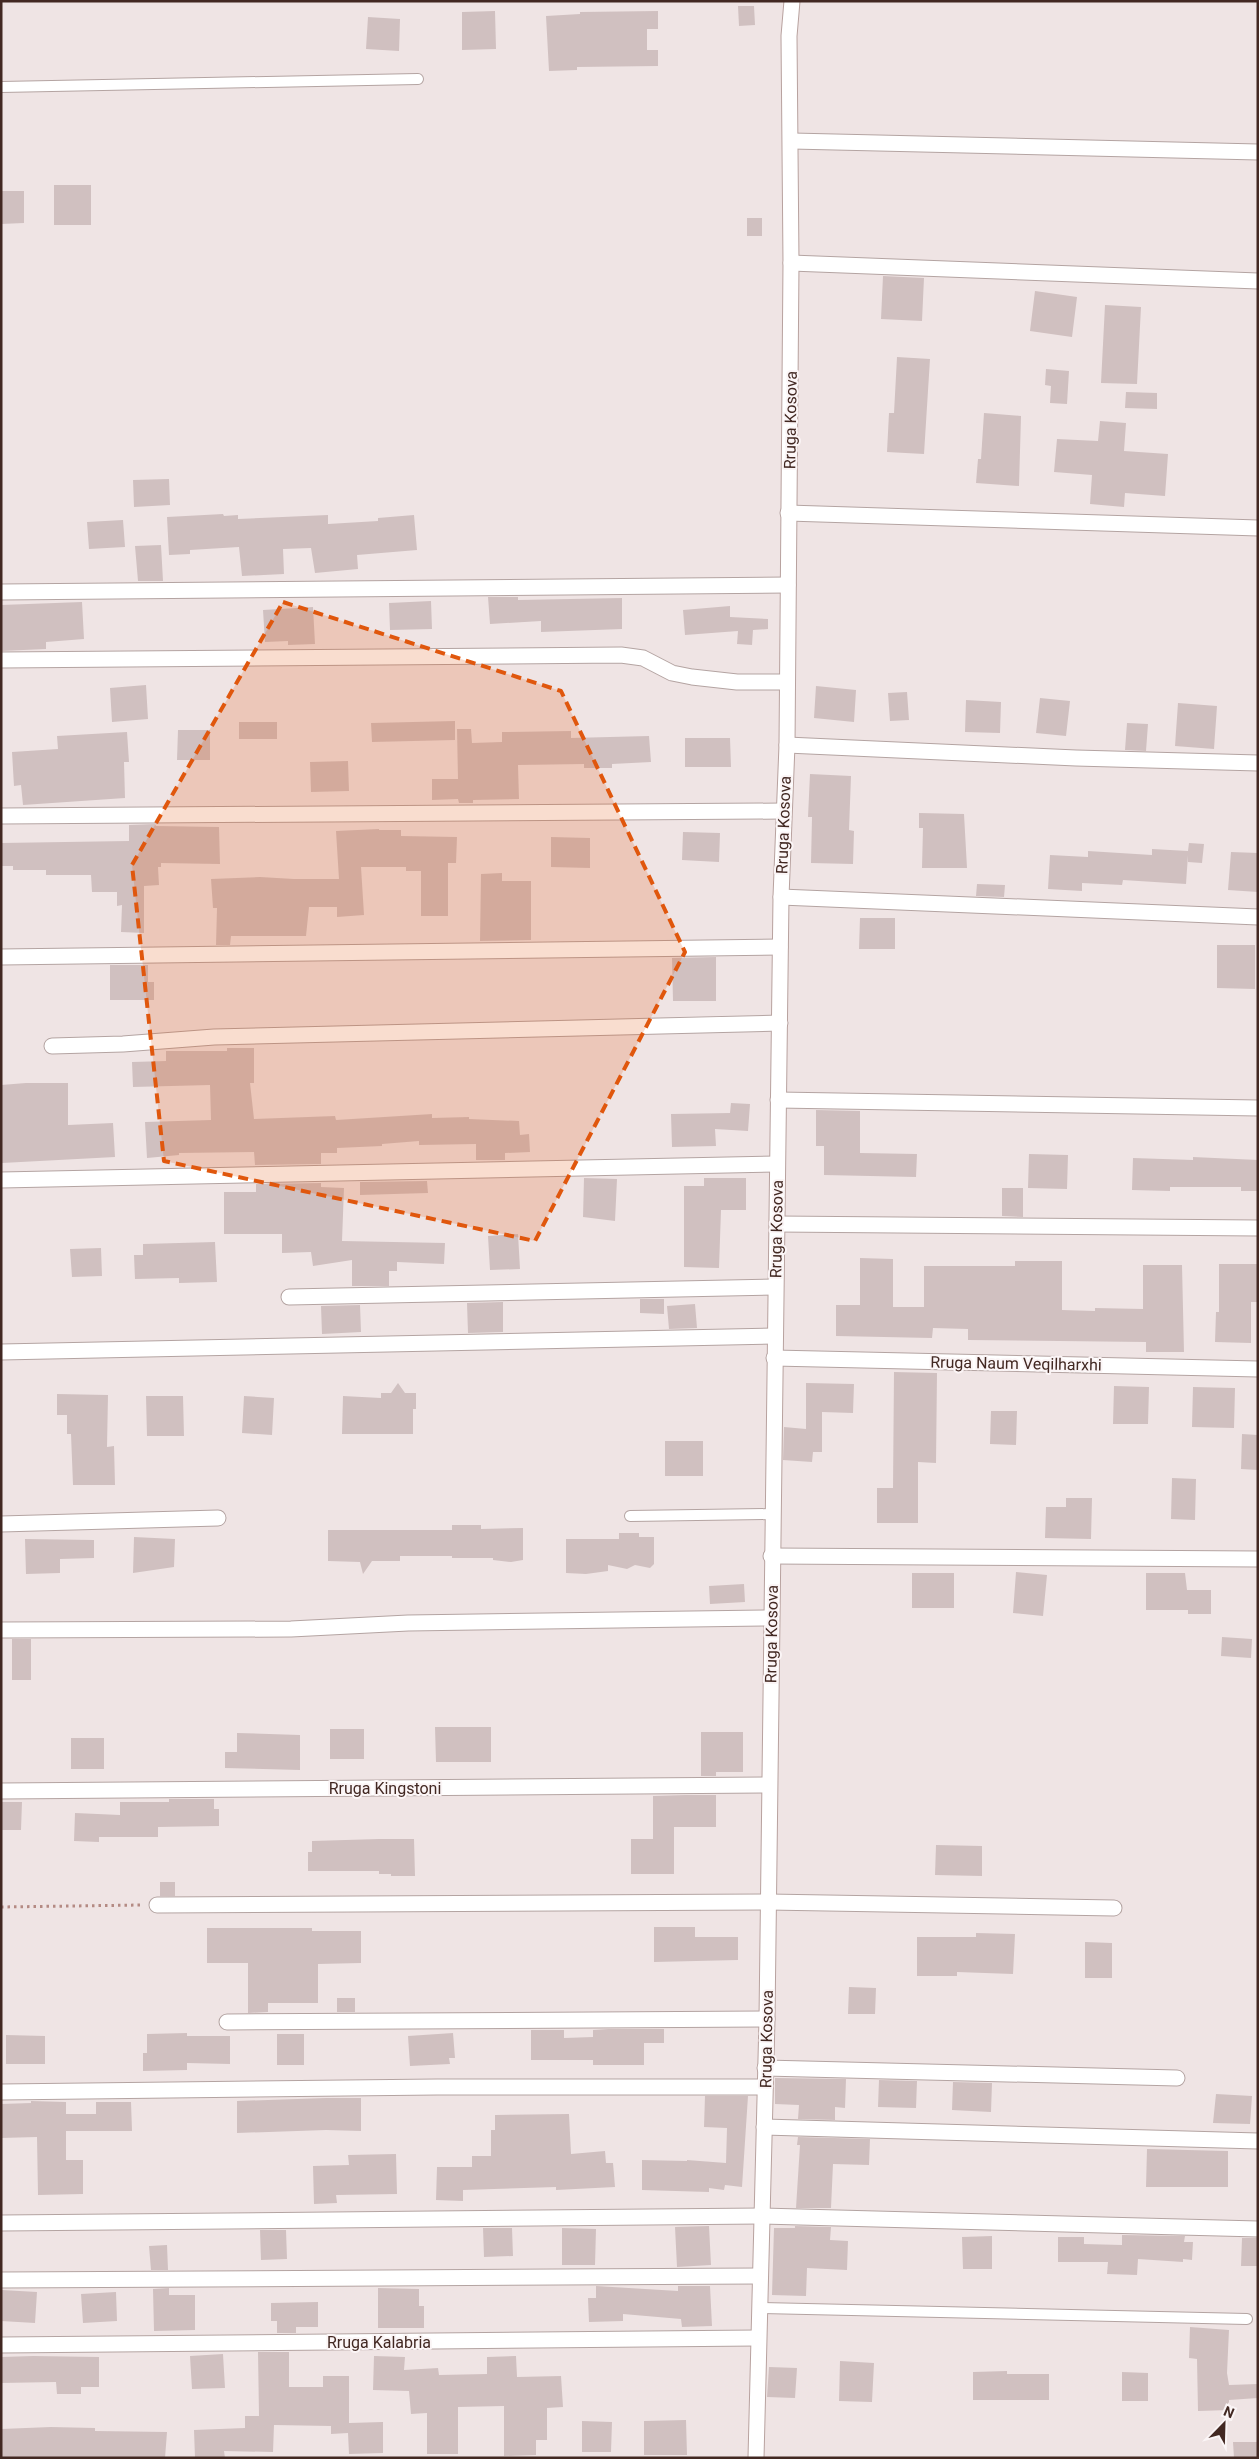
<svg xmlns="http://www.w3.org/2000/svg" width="1259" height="2459" viewBox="0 0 1259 2459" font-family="Roboto,sans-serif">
<rect width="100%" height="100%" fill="#efe4e4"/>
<path fill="#d0c0c0" d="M738,6H754L755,25L739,26Z
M495,11L496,49L462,50V12Z
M658,11V29H647V50H658V66L577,67V70L549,71L546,16L580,14V12Z
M368,17L400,19L399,51L366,49Z
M54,185H91V225H54Z
M1,191H24V223L1,224Z
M747,218H762V236H747Z
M883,276L924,278L922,321L881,319Z
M1035,291L1077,297L1072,337L1030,331Z
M1105,305L1141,307L1137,384L1101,383Z
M897,357L930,359L924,454L887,452L889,413H894Z
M1046,369L1069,371L1067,404L1050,403L1051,386L1045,385Z
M1126,392L1157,393V409L1125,408Z
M984,413L1021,416L1019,486L976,483L978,459H981Z
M1100,421L1126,423L1124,451L1168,454L1165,496L1125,493L1124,507L1090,504L1092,475L1054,472L1057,439L1098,441Z
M169,479L170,505L134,507L133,480Z
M223,514L224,516L238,515V519L328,515V524L378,521V518L414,515L417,550L357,555L358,569L315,573L311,548L283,549L284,574L242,576L239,547L190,550V554L169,555L167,517Z
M123,520L125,547L89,549L87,522Z
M161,545L163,581H138L135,546Z
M488,597H518V600L622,598V629L541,632V621L490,624Z
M431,601L432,629L390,630L389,603Z
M82,602L84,639L46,642V649L1,651V605Z
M730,606V617L768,619V629L753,630L752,645L737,644L738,631L685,635L683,610Z
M313,607L315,644L288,645V641L265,642L263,610Z
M146,685L148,719L112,722L110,688Z
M816,686L856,690L854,722L814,718Z
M907,692L909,720L890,721L888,693Z
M1040,698L1070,701L1066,736L1036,733Z
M966,700L1001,702L1000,733L965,732Z
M1178,703L1217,706L1214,749L1175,746Z
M455,721V740L372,742L371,723Z
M239,722H277V739H239Z
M1127,723L1148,724L1146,751L1125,750Z
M457,729H471L472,743L502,742V732L571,731V738L649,736L651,762L612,764V768H584V764L518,765L519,799L473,800V803H459L458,799L432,800V779H458Z
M178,730H210V760H177Z
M127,732L129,762H124L125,798L23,805L21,785L14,786L12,752L58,749L57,736Z
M685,738H730L731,767H685Z
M348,761L349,791L311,792L310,762Z
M810,774L851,776L849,830L854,831L853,864L811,863L812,817H808Z
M919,813L964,814L967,868H922L923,828H919Z
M155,824L156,826L219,827L220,864L161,863V867H158L159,885L144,886V933L121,932L122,905L117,906V892H92L91,875H46V870H13V866H1V843L129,841V825Z
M379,829V830H401V836L457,837L456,863H448V916H421V871H406V867H361L364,915L337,917V907H309L306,936H231L230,945H216L217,908H213L211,879L260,877L294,879H339L336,831Z
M683,832L720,833L719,862L682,860Z
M551,837L590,838V868L551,867Z
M1189,843L1204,844L1202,863L1188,862V855L1186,884L1123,880L1122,885L1082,883V891L1048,889L1050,855L1088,857V851L1152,855V849L1188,851Z
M1231,852L1258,853V892L1228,890Z
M502,873V881H531V940L480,941L481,874Z
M977,884L1005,885L1004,897L976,896Z
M860,918H895V949H859Z
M1217,945H1255V989L1217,988Z
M716,957V1001H673L672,958Z
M110,965H148V982H154V1000H110Z
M227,1048H254V1083H250L254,1119L335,1116L336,1120L432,1114V1118L469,1117V1119L519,1121L520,1135L529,1134L530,1152L505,1153V1160H476V1144L419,1145V1141L382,1144V1146L337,1148V1153H321V1164L255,1165L254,1152L179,1153V1155L147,1158L145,1122L211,1120L210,1085L133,1087L132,1062L166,1061V1051H227Z
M26,1083H68V1125L113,1123L115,1157L2,1163L1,1085Z
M731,1103L750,1104L748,1131L715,1129L716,1146L672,1147L671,1114L730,1113Z
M816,1110L860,1111V1153L917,1154L916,1177L824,1175V1146H816Z
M1029,1154L1068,1155L1067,1189L1028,1188Z
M1193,1157L1258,1160V1191H1241V1187H1170V1191L1132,1190L1133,1158L1193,1160Z
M584,1178L617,1179L615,1221L583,1217Z
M704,1178H746V1210H721L719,1268L684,1267V1186H704Z
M427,1181L428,1193L360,1195V1182Z
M321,1183V1187L344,1188L342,1241L445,1243L444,1264L397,1262V1271H389V1286H352V1260L313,1266L311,1252L282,1253V1234H224V1192H256V1184Z
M1002,1188H1023V1217L1002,1216Z
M518,1234L520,1269L490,1270L488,1236Z
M215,1242L217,1282L179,1283V1278L135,1279L134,1255H143V1244Z
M101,1248L102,1276L72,1277L70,1249Z
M860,1258L893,1259V1307H924V1266H1015V1261H1062V1310L1095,1311V1308L1143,1309V1265H1182L1184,1352H1146V1342L968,1340V1329L933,1328L932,1338L836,1336V1305H860Z
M1219,1264H1258V1302H1251V1343L1215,1342L1216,1312H1219Z
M640,1299H664V1314L640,1313Z
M503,1302V1332L468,1333L467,1303Z
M695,1304L697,1328L669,1329L667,1306Z
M360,1305L361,1332L322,1334L321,1306Z
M894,1372L937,1373L936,1463L918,1462V1523H877V1488H893Z
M398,1383L405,1393H416V1409H413V1434H342L343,1396L381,1398V1393H391Z
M806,1383L854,1384L853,1413L822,1412V1452H813L812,1462L783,1460L784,1427L806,1429Z
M1114,1386L1149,1387L1148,1424H1113Z
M1193,1387L1235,1388L1234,1428L1192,1427Z
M57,1394L108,1395L107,1447L114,1446L115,1485H73L71,1434H67V1415H57Z
M146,1396H183L184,1436H147Z
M244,1396L274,1398L272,1435L242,1433Z
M991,1411H1017L1016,1445L990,1444Z
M1242,1434L1258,1435V1470L1241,1469Z
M665,1441H703V1476H665Z
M1172,1478L1196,1479L1195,1520L1171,1519Z
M1066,1498H1092L1091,1539L1045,1538L1046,1507H1066Z
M452,1525H481V1529L523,1528V1560L511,1562L493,1560V1558H452V1556H400V1561H372L363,1574L360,1562L328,1561V1530H452Z
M619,1533H639V1537H654V1564L650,1568L635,1565L627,1569L608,1565V1571L586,1574L566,1573V1539H619Z
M134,1537L175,1539L174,1567L133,1573Z
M25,1539L94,1540V1558L60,1559V1573L26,1574Z
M1016,1572L1047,1575L1043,1616L1013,1613Z
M912,1573H954V1608H912Z
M1146,1573H1185L1187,1590H1211V1614H1188V1610H1146Z
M744,1584L745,1602L710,1604L709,1586Z
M1222,1637L1252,1639L1251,1658L1221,1656Z
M12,1639H31V1680H12Z
M435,1727H491V1762H436Z
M330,1729H364V1759H330Z
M701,1732H743V1772H716V1776H701Z
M237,1733L300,1735V1770L225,1768V1752H237Z
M71,1738H104V1769H71Z
M685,1795H716V1827H674V1874H631V1839H653V1796Z
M169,1799H214V1809H219V1826L158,1827V1837H99V1842L74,1841L75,1813L120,1815V1802H169Z
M1,1802H22L21,1830H1Z
M379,1839H414L415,1876H391V1874H379V1871H308V1852H312V1841Z
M936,1845L982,1846V1876L935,1875Z
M160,1882H175V1896H160Z
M654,1927H695V1937H738V1960L654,1962Z
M207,1928H312V1931H361V1963L318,1964V2003H268V2012L248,2013V1963H207Z
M976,1933L1015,1934L1013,1974L957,1972V1976H917V1937H976Z
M1085,1942L1112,1943V1978H1085Z
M849,1987L876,1988L875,2014H848Z
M337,1998H355V2012H337Z
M608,2029H664V2043H644V2065H593V2060H531V2030H564V2038L593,2037V2030Z
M187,2033V2036H230V2064L187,2063V2070L143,2071V2053H147V2034Z
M453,2033L455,2058H449L450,2064L410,2066L408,2036Z
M277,2034H304V2065H277Z
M6,2035L45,2036V2064H6Z
M775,2078L846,2079L845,2108L835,2107V2120L798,2119L799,2105L775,2104Z
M879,2080L917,2081L916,2108L878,2107Z
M953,2082L992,2083L991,2112L952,2110Z
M1216,2094L1252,2096L1250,2124L1213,2123Z
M705,2096H748L742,2187L725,2185L724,2190L709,2188V2192L642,2190V2160L687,2161V2160L726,2163L727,2128L704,2127Z
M326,2098H361V2131L326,2130L237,2133V2101Z
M31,2101L66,2102V2114H96V2102H131L132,2131H66V2160H83V2194L38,2195L37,2137L1,2138V2104L31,2103Z
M569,2114L571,2154L605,2151L606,2163H613L615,2187L556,2190V2187L463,2190V2201L436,2200L437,2167H472V2156H491V2130H495V2115Z
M798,2137L870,2139L869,2165L833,2164L831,2208H796L800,2145H797Z
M1147,2149L1228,2151V2187H1146Z
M396,2154L397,2194L336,2195L337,2203L314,2204L313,2166L349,2165L348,2155Z
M709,2226L711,2265L677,2267L675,2227Z
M795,2226L831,2227L830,2240L848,2241L847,2270L807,2268L806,2296L772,2295L774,2228H795Z
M483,2228H512L513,2256L484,2257Z
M562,2228L596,2229L595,2265H562Z
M260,2230H286L287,2259L261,2260Z
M1122,2235L1185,2236L1184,2242H1193L1192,2260L1183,2259V2262L1138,2259L1137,2275L1107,2274L1108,2262H1058V2237H1084V2244L1122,2245Z
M992,2236V2269H963L962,2237Z
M1242,2238H1258V2266H1241Z
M167,2245L168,2270H151L149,2246Z
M596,2286L678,2291V2286H710L712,2326L682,2327L681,2319L623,2314V2321L589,2322L588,2298H596Z
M169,2288V2295H195V2330L154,2331L153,2289Z
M378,2288L419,2289V2306H424V2328H378Z
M2,2290L37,2292L35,2323L1,2321Z
M116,2292L117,2321L83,2323L81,2294Z
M318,2302V2327H296V2333H277V2321H271V2303Z
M1190,2327L1229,2330L1227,2373L1229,2385L1258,2384V2398L1229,2400V2410L1198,2411L1197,2359L1189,2358Z
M258,2352H289V2387H323V2376H349V2423L383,2422V2453L349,2454L348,2433L331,2434V2426L274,2425L273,2452L224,2451L225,2458H195L194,2430L245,2428V2416H259Z
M223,2354L225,2388L192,2389L190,2356Z
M33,2356L99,2357V2387H81V2394H57L56,2382L1,2383V2357Z
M374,2356L405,2357L404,2370L438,2368L439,2375L487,2374V2357L516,2356L517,2377L561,2376L563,2407L547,2408V2440H536V2455L504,2456V2406L458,2407V2454H427V2413L411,2414L409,2391L373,2390Z
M840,2361L874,2363L872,2402L839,2401Z
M769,2367L797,2368L795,2398L767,2397Z
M1007,2371V2374H1049V2400H973V2372Z
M1122,2372L1148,2373V2401H1122Z
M686,2420L687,2455H644V2421Z
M582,2421L612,2422L611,2452H582Z
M51,2427L95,2428V2431L167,2432L165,2458H1V2429Z
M1233,2442H1258V2458H1234Z"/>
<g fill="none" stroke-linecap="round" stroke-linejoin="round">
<g stroke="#b4a4a2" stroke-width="12">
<path id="lane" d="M1,87L418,79
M630,1516L772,1514
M759,2308L1247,2319"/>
</g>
<g stroke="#b4a4a2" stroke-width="17">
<path id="street" d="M792,141L1258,152
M791,263L1258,281
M788,513L1258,528
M1,592L788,585
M1,660L621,655L643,658L672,673L692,677L737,682H787
M787,745L1076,758L1258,763
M1,816L783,811
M781,897L1258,917
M1,957L780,947
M52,1046L123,1044L214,1037L780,1023
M778,1100L1258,1108
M1,1180L777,1164
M777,1224L1258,1228
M289,1297L775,1287
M1,1352L775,1336
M774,1358L1258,1369
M1,1524L218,1518
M771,1556L1258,1559
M1,1630L291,1629L408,1623L771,1618
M1,1791L769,1785
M157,1905L768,1902L1114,1908
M227,2022L767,2019
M765,2068L1177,2078
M1,2092L437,2087H765
M764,2127L1258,2141
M1,2223L762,2216L1258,2229
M1,2280L760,2276
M1,2345L757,2338"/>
</g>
<g stroke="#b8a29f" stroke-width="17">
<path id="secondary" d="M756,2458L767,2019L781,897L787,745L791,263L789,36L792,1"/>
</g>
<path stroke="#b48a83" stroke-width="3" stroke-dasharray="2.5 4" stroke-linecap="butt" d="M1,1907L141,1905"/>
<use href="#lane" stroke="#fff" stroke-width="10"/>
<use href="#street" stroke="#fff" stroke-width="15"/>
<use href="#secondary" stroke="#fff" stroke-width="15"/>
</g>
<path fill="#e0570d" fill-opacity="0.2" stroke="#e0570d" stroke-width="4" stroke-dasharray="10 6" stroke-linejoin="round" d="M283,602L561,691L685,952L535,1241L164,1161L132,865Z"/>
<g text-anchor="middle" stroke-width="4" stroke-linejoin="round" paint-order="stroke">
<g font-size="16" fill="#422822" stroke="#fbf5f6">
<text transform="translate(790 420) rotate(-89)" y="6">Rruga Kosova</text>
<text transform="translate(783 825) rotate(-88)" y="6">Rruga Kosova</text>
<text transform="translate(776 1229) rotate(-89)" y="6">Rruga Kosova</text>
<text transform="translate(1016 1363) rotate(1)" y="6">Rruga Naum Veqilharxhi</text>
<text transform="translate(771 1634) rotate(-89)" y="6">Rruga Kosova</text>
<text x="385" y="1794">Rruga Kingstoni</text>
<text transform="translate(766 2039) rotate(-89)" y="6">Rruga Kosova</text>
<text x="379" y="2348">Rruga Kalabria</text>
</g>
</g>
<rect width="1259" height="2459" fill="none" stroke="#422822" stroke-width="5"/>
<g transform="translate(1224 2424) rotate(23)" stroke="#fbf5f6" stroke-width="4" paint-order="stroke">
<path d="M0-4L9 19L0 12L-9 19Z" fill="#422822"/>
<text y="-8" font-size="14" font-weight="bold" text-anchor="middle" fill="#422822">N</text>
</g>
</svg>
